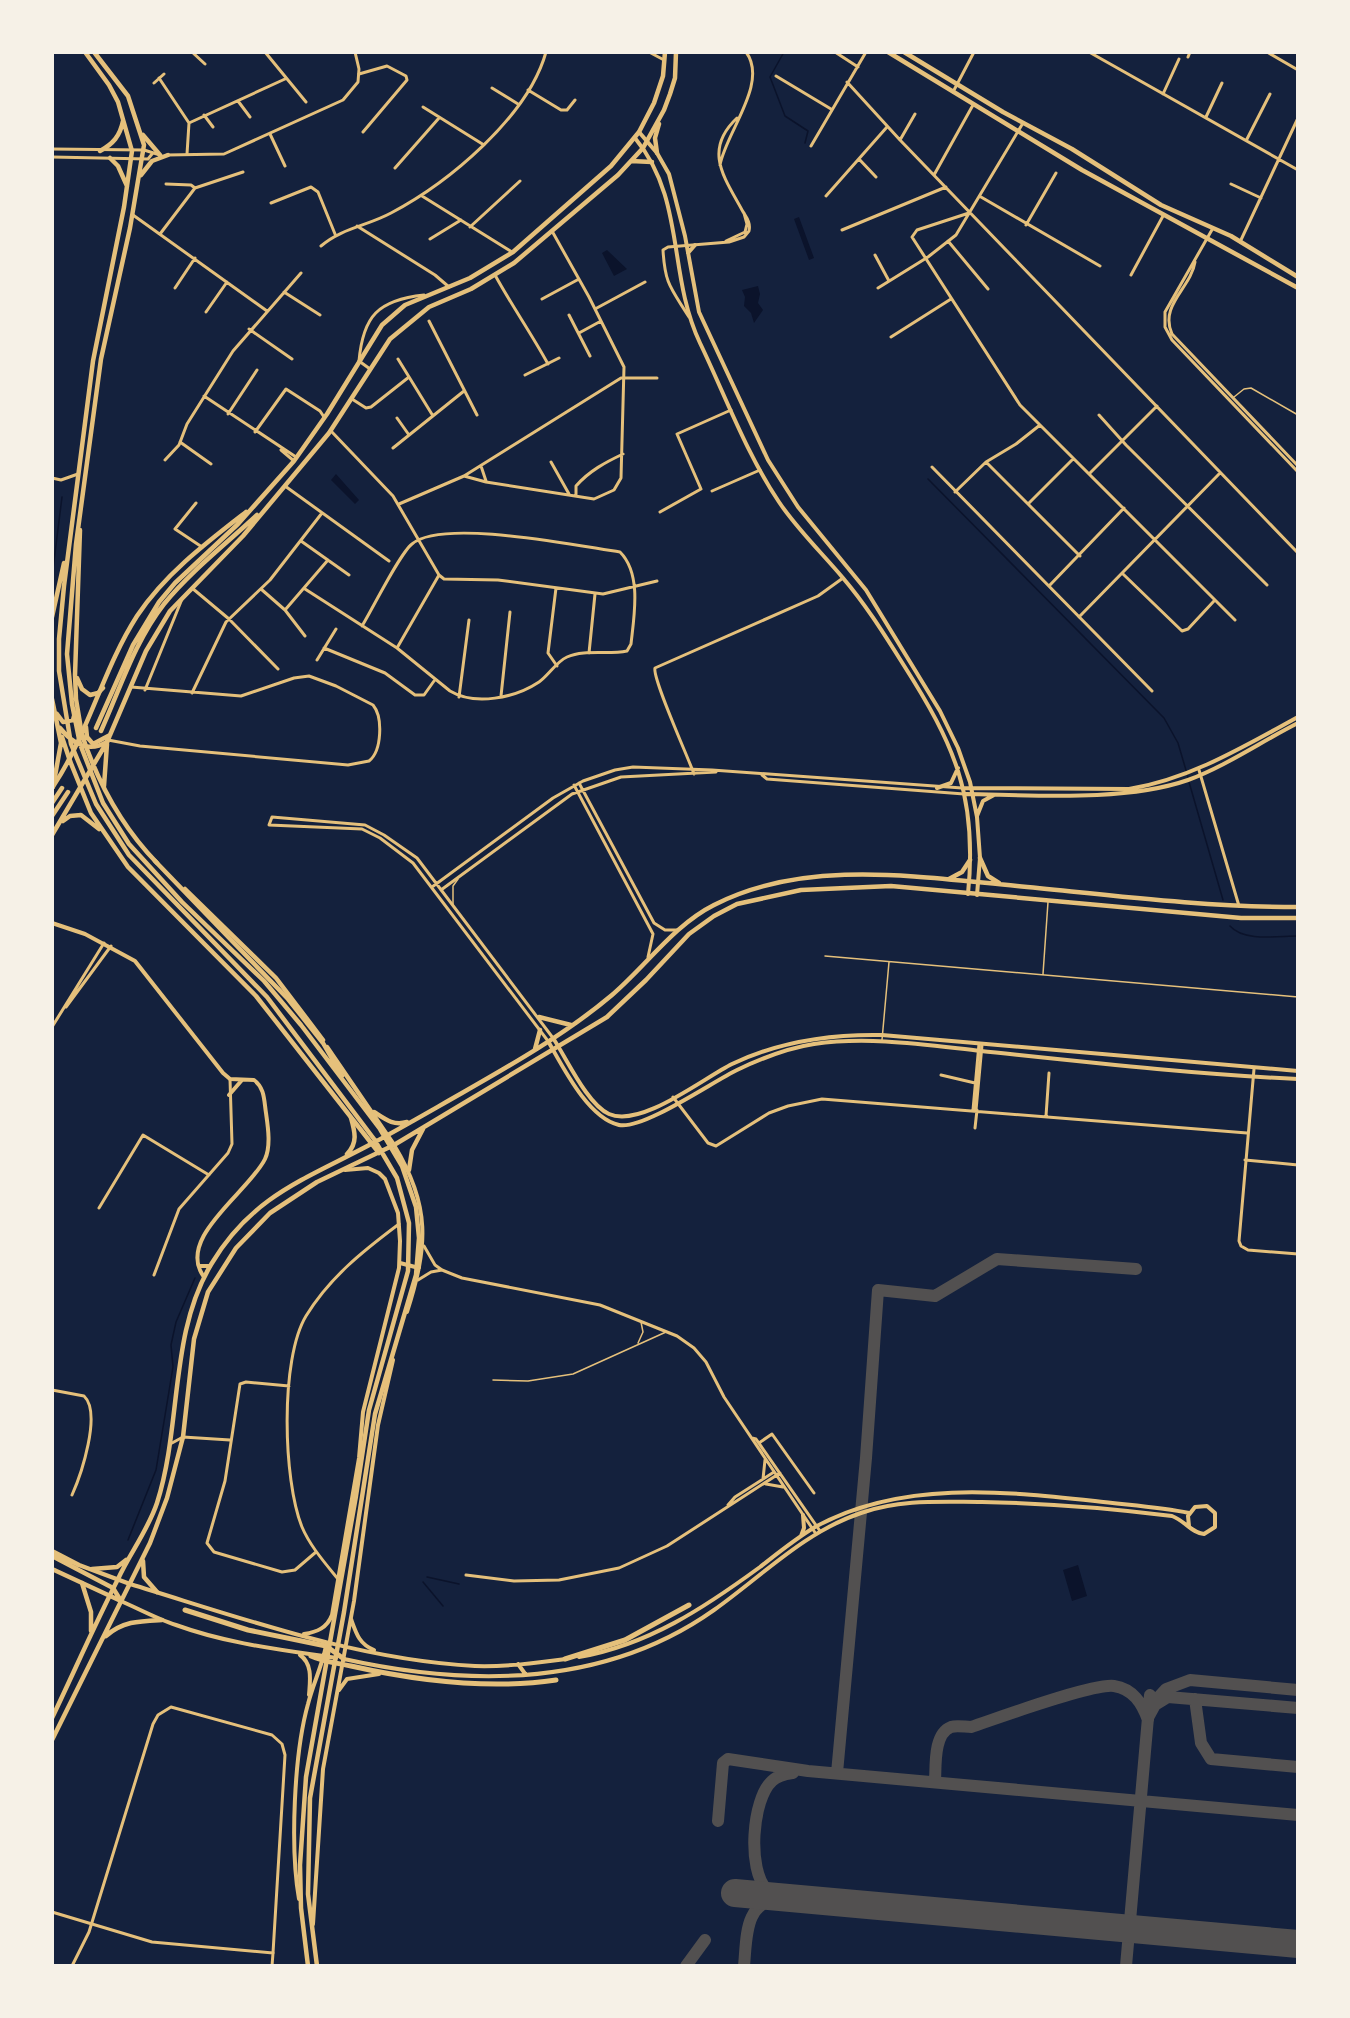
<svg xmlns="http://www.w3.org/2000/svg" width="1350" height="2018" viewBox="0 0 1350 2018" font-family="'Open Sans',sans-serif">
<rect width="100%" height="100%" fill="#14213d"/>
<path fill="#0b132b" d="M799,217L814,258L809,260L794,219Z
M607,250L627,269L614,276L602,253Z
M758,286L760,294L758,303L763,310L754,323L751,313L744,306L745,297L742,290Z
M336,474L359,500L355,504L331,480Z
M1078,1565L1087,1596L1072,1601L1063,1570Z"/>
<g fill="none" stroke-linecap="round" stroke-linejoin="round">
<path stroke="#0b132b" stroke-width="1.5" d="M784,52L770,77L785,116L808,131L805,143
M928,479L1164,718L1178,743L1188,777
M52,577L62,497
M1189,782L1223,900
M1230,926C1244,942 1278,936 1298,936
M128,1540L156,1470L173,1367L171,1345L176,1322L195,1278
M427,1577L459,1584
M423,1582L443,1606"/>
<path stroke="#525050" stroke-width="12" d="M1195,1699L1201,1743L1211,1759L1298,1767
M1156,1700L1166,1689L1190,1680L1298,1690
M1149,1716L1155,1705L1168,1697L1298,1708
M837,1773L866,1458L878,1290L935,1296L997,1259L1136,1269
M935,1782C936,1767 933,1734 951,1727C957,1725 965,1727 971,1727C998,1718 1093,1683 1114,1686C1133,1689 1142,1703 1148,1720
M718,1821L723,1763L728,1759L808,1771L1298,1815
M783,1897C777,1896 771,1894 767,1890C747,1870 752,1799 772,1781C778,1775 786,1774 793,1773
M686,1966L705,1940
M744,1966C747,1935 744,1902 782,1897
M1126,1966L1150,1695"/>
<path stroke="#525050" stroke-width="28" d="M735,1893L1298,1944"/>
<path stroke="#e5c07b" stroke-width="1.5" d="M1234,397L1244,389L1251,388L1298,415
M453,905V886L458,879
M825,956L1298,997
M1043,974L1048,902
M882,1040L889,962
M638,1343L643,1332L641,1322
M493,1380L528,1381L573,1374L666,1332"/>
<path stroke="#e5c07b" stroke-width="3" d="M192,52L205,64
M265,52L306,102
M649,52L664,60
M835,52L858,67
M1089,52L1298,170
M1267,52L1298,70
M1188,57L1190,52
M359,74L387,66L406,76L407,80L363,132
M776,76L831,109
M159,78L189,123L187,154
M847,82L900,140L1297,552
M154,83L164,74
M492,88L518,104
M528,90L561,110H567L575,100
M953,92L974,52
M1163,94L1179,59
M238,101L250,117
M423,107L484,145
M204,115L213,127
M1206,117L1222,83
M189,123L285,79
M270,134L285,166
M1247,139L1270,94
M900,140L915,114
M811,146L866,52
M859,159L876,177
M720,165C726,132 769,83 746,52
M395,168L439,118
M934,175L973,105
M166,184L191,185L195,188
M1231,184L1261,198
M422,196L512,252
M826,196L887,127
M981,197L1100,266
M271,203L311,187L318,192L335,234
M969,213L917,230L912,237L1020,405L1235,620
M133,215L267,311
M1026,225L1056,173
M357,226L435,275L449,287
M470,227L520,181
M1213,228L1165,312V327L1172,340L1298,472
M842,230L946,187
M160,234L195,188L243,172
M430,239L461,220
M726,241L745,232L747,224L744,213
M948,241L988,289
M1240,242L1298,118
M321,246C342,228 367,226 391,213C448,183 528,117 546,52
M875,255L889,281
M1195,262C1191,288 1159,305 1172,334L1298,466
M495,275C512,306 531,333 548,364
M1131,275L1163,216
M175,288L195,258
M878,288L928,257L956,235L1023,123
M284,292L320,315
M542,299L579,279
M595,309L645,282
M206,312L227,282
M569,315L590,356
M689,317C671,288 665,285 663,250L668,247L729,242L744,237L749,231C751,222 746,217 742,210C724,177 703,150 737,118
M429,321L477,415
M249,329L292,359
M579,333L601,321
M891,337L951,299
M398,359L433,416
M370,369L359,361C363,316 378,300 424,295
M525,375L559,358
M204,396L296,457
M352,399L366,408L371,407L409,377
M228,414L257,370
M1099,415L1126,445L1267,585
M397,418L409,435
M331,431L393,496L439,575L444,579L498,580L603,594L657,581
M255,432L286,389L320,411L324,417
M180,442L211,464
M393,448L464,391
M281,450L294,461
M165,460L179,445L187,424L233,351L301,273
M551,462L569,494
M986,462L1080,556
M481,466L486,481
M932,467L1152,691
M1089,474L1157,406
M464,476L486,482L594,499L614,490L621,478L624,367L589,297L552,231
M52,478L61,480L78,474
M285,486L389,561
M712,491L760,470
M955,492L986,462L1016,444L1040,425
M576,496V486C589,471 606,462 623,454
M196,503L175,529L202,547
M399,504L464,476L621,378H657
M1028,504L1073,459
M660,512L701,489L677,434L731,410
M301,541L349,575
M1123,574L1182,631L1188,629L1214,601
M1049,586L1124,508
M192,588L229,619L278,669
M556,588L548,653L557,666
M261,589L285,610L305,636
M305,589L397,648L450,691C475,706 515,698 539,682C549,675 556,662 567,657C585,649 608,655 627,651L631,644C634,616 642,574 620,552C578,546 442,518 412,544C400,553 372,610 362,626
M285,610L328,560
M1079,617L1220,473
M324,648L385,673L415,695H424L434,681
M397,648L439,575
M589,653L595,594
M317,660L336,629
M145,690L182,599
M192,693L226,622L270,580L322,513
M501,696L510,612
M459,697L469,620
M108,740L140,746L348,765L369,761C382,751 383,717 373,705L336,686L309,676L294,678L241,696L131,687
M1199,770L1239,906
M694,774C688,757 652,678 655,668L818,596L843,578
M762,775L767,779L964,794
M579,783L654,923L665,930H677
M574,785L653,934L648,957
M432,887L553,798L583,781L615,770L633,767L712,770L962,788
M441,890L572,794L621,777L716,772
M66,1007L111,946
M52,1027L104,943
M548,1041L413,863L380,838L362,829L269,825L272,817L365,825L384,835L417,858L553,1038
M1254,1069L1239,1241L1241,1246L1248,1250L1298,1254
M941,1075L975,1083
M673,1097L708,1143L716,1146L769,1113L788,1106L822,1099L1247,1133
M973,1110L979,1044
M976,1110L982,1045
M1046,1116L1049,1073
M975,1128L977,1110
M1245,1160L1298,1165
M99,1208L143,1135L209,1175
M424,1246L435,1265L442,1270L462,1278L600,1305L677,1336L694,1348L706,1362L724,1397L816,1534
M154,1275L179,1209L228,1153L232,1144L230,1079
M418,1280L431,1272L442,1270
M289,1386L246,1382L240,1384L225,1481L207,1543L214,1552L282,1572L295,1570L316,1552
M52,1390L84,1396C102,1413 81,1475 72,1495
M752,1438L756,1439L820,1531
M172,1443L183,1437L230,1440
M759,1443L772,1434L814,1493
M763,1479L765,1460
M766,1484L783,1487
M728,1505L735,1497L774,1472
M466,1575L514,1581L559,1580L619,1568L667,1546L780,1473
M338,1579C325,1563 310,1546 302,1527C283,1480 280,1359 306,1316C330,1277 363,1251 399,1224
M72,1966L89,1932L153,1724L158,1715L171,1707L272,1735L282,1744L285,1755L273,1953"/>
<path stroke="#e5c07b" stroke-width="3" d="M52,149L144,150L160,155
M167,155L224,154L343,100L358,82L359,69L355,52
M52,157L148,159L152,154
M52,1912L152,1942L273,1953L272,1966"/>
<path stroke="#e5c07b" stroke-width="4" d="M639,132L657,153L669,174L685,236L699,312L768,460L798,507L866,590L940,711L958,748L970,782L977,817L980,858L977,895
M635,138C686,200 667,273 700,343C725,395 746,453 779,502C797,529 822,553 843,578C866,605 884,634 903,664C954,744 978,796 968,894
M688,253L695,245
M937,788L951,783L958,768
M964,788L1129,789C1190,779 1243,747 1298,717
M966,794C1033,795 1125,802 1188,780C1226,766 1262,741 1298,723
M977,816L983,801L994,795
M52,923L85,934L135,961L223,1073L230,1079L254,1080C265,1088 264,1101 266,1113C268,1127 271,1146 265,1159C249,1192 175,1238 204,1277
M553,1038C567,1059 587,1104 609,1114C641,1128 702,1079 732,1064C780,1041 830,1034 882,1035L1298,1071
M548,1041C563,1067 588,1118 619,1125C643,1130 712,1082 737,1070C760,1059 788,1048 814,1044C869,1036 926,1045 981,1051C1086,1062 1192,1074 1298,1079
M229,1095L242,1080
M394,1145C431,1206 428,1246 407,1312
M400,1263L419,1268
M199,1266H210
M801,1536L804,1528L803,1515
M130,1584C242,1618 357,1660 475,1666C505,1667 536,1663 566,1659
M121,1601C139,1609 157,1619 176,1625C228,1644 283,1650 336,1658
M351,1619C356,1633 359,1644 374,1650
M304,1634C317,1632 327,1628 332,1615L359,1458L363,1412L399,1268L400,1241L398,1213L385,1179L379,1173L368,1168L345,1170
M300,1655C313,1664 310,1681 309,1695
M579,1657C648,1645 704,1608 760,1567C778,1553 795,1539 815,1527C900,1480 1002,1491 1095,1501C1126,1505 1158,1507 1189,1513
M344,1659C470,1687 604,1688 714,1610C762,1576 804,1532 861,1513C901,1499 941,1502 982,1502C1046,1503 1109,1508 1172,1516C1185,1521 1192,1533 1204,1534L1215,1527V1513L1207,1506L1195,1507L1188,1516L1189,1526
M518,1664L526,1675
M339,1690L347,1679L379,1674
M299,1899C290,1848 294,1754 308,1704C313,1684 322,1666 326,1646
M313,1924L323,1769L354,1601L378,1425L393,1360"/>
<path stroke="#e5c07b" stroke-width="4.5" d="M888,52L1082,170L1298,288
M904,52L1003,112L1072,149L1161,205L1231,236L1298,277
M657,153L655,138L659,124
M631,161L652,162
M86,727L87,737L93,744L110,735
M96,728L133,645L159,602L175,583L238,524L294,461L327,414L382,325L405,305L470,278L513,252L611,166L639,132L654,103L663,76L665,52
M101,731C120,689 135,641 164,604C191,571 226,544 257,515
M82,735C98,783 121,826 157,863
M70,761L91,813L128,867L256,996L379,1153
M54,785C89,732 103,669 137,616C165,574 206,543 246,512
M104,786L107,744
M52,803L62,788
M52,816L68,792
M63,821L70,816L81,815L99,829
M52,835L107,742L146,651L170,611L243,536L329,433L390,339L429,307L471,289L514,263L618,175L643,148L664,110L670,94L675,78L676,52
M185,889L276,978L323,1040
M327,1047L394,1145
M52,1551L79,1565L130,1584
M52,1556L113,1588L121,1601
M52,1569L121,1601"/>
<path stroke="#e5c07b" stroke-width="4.5" d="M85,52L109,85L118,102L132,151L124,207L93,361L64,586L59,639V671L71,744L96,804L129,855L267,997L374,1139L397,1178L409,1223L408,1271L369,1410L356,1496L306,1777L300,1865L301,1908L308,1966
M94,52L128,96L144,145L130,228L101,359L76,544L67,654L72,704L80,744L103,803L129,844L182,902L264,981L301,1025L380,1129L402,1166L416,1207L419,1238L416,1275L375,1414L344,1612L310,1798L308,1894L317,1966
M143,135L160,155
M100,151C113,144 120,136 123,121
M110,158L118,166L127,186
M141,175L152,161L168,155
M80,530L75,675L76,699L82,735
M52,617L64,563
M77,678L82,689L90,695L98,693L103,688
M52,699L61,743L53,787
M57,714L63,722L73,720L74,716
M60,728C73,744 88,753 107,742
M62,737L70,761
M980,858L988,876L999,883
M155,861L288,999L323,1043L342,1076
M949,879L962,872L970,860
M539,1017L571,1025
M535,1049L540,1030
M374,1112C385,1119 393,1126 407,1122
M347,1154C358,1143 355,1132 351,1118
M409,1170L412,1150L423,1129
M143,1561L144,1577L157,1592
M92,1569L117,1567L126,1560
M82,1583L91,1612V1631
M106,1636C123,1621 140,1621 162,1620
M52,1718C74,1672 95,1624 118,1579C130,1553 148,1530 157,1503C182,1425 169,1333 212,1263C253,1195 306,1179 373,1143C403,1127 432,1110 462,1093C513,1064 567,1033 612,995C646,966 674,925 714,905C805,858 919,877 1017,886C1110,895 1204,907 1298,907
M52,1740L150,1543L167,1498L183,1437L194,1339L208,1292L236,1248L270,1213L317,1182L394,1145L607,1017L646,980L689,934L714,916L737,904L801,890L891,886L1241,918H1298"/>
<path stroke="#e5c07b" stroke-width="5" d="M185,1610L248,1630L326,1646L344,1659
M311,1656C324,1662 337,1663 351,1666C418,1681 488,1690 556,1680
M565,1659L625,1640L689,1605"/>
</g>
<rect width="1350" height="2018" fill="none" stroke="#f6f1e7" stroke-width="108"/>
</svg>
